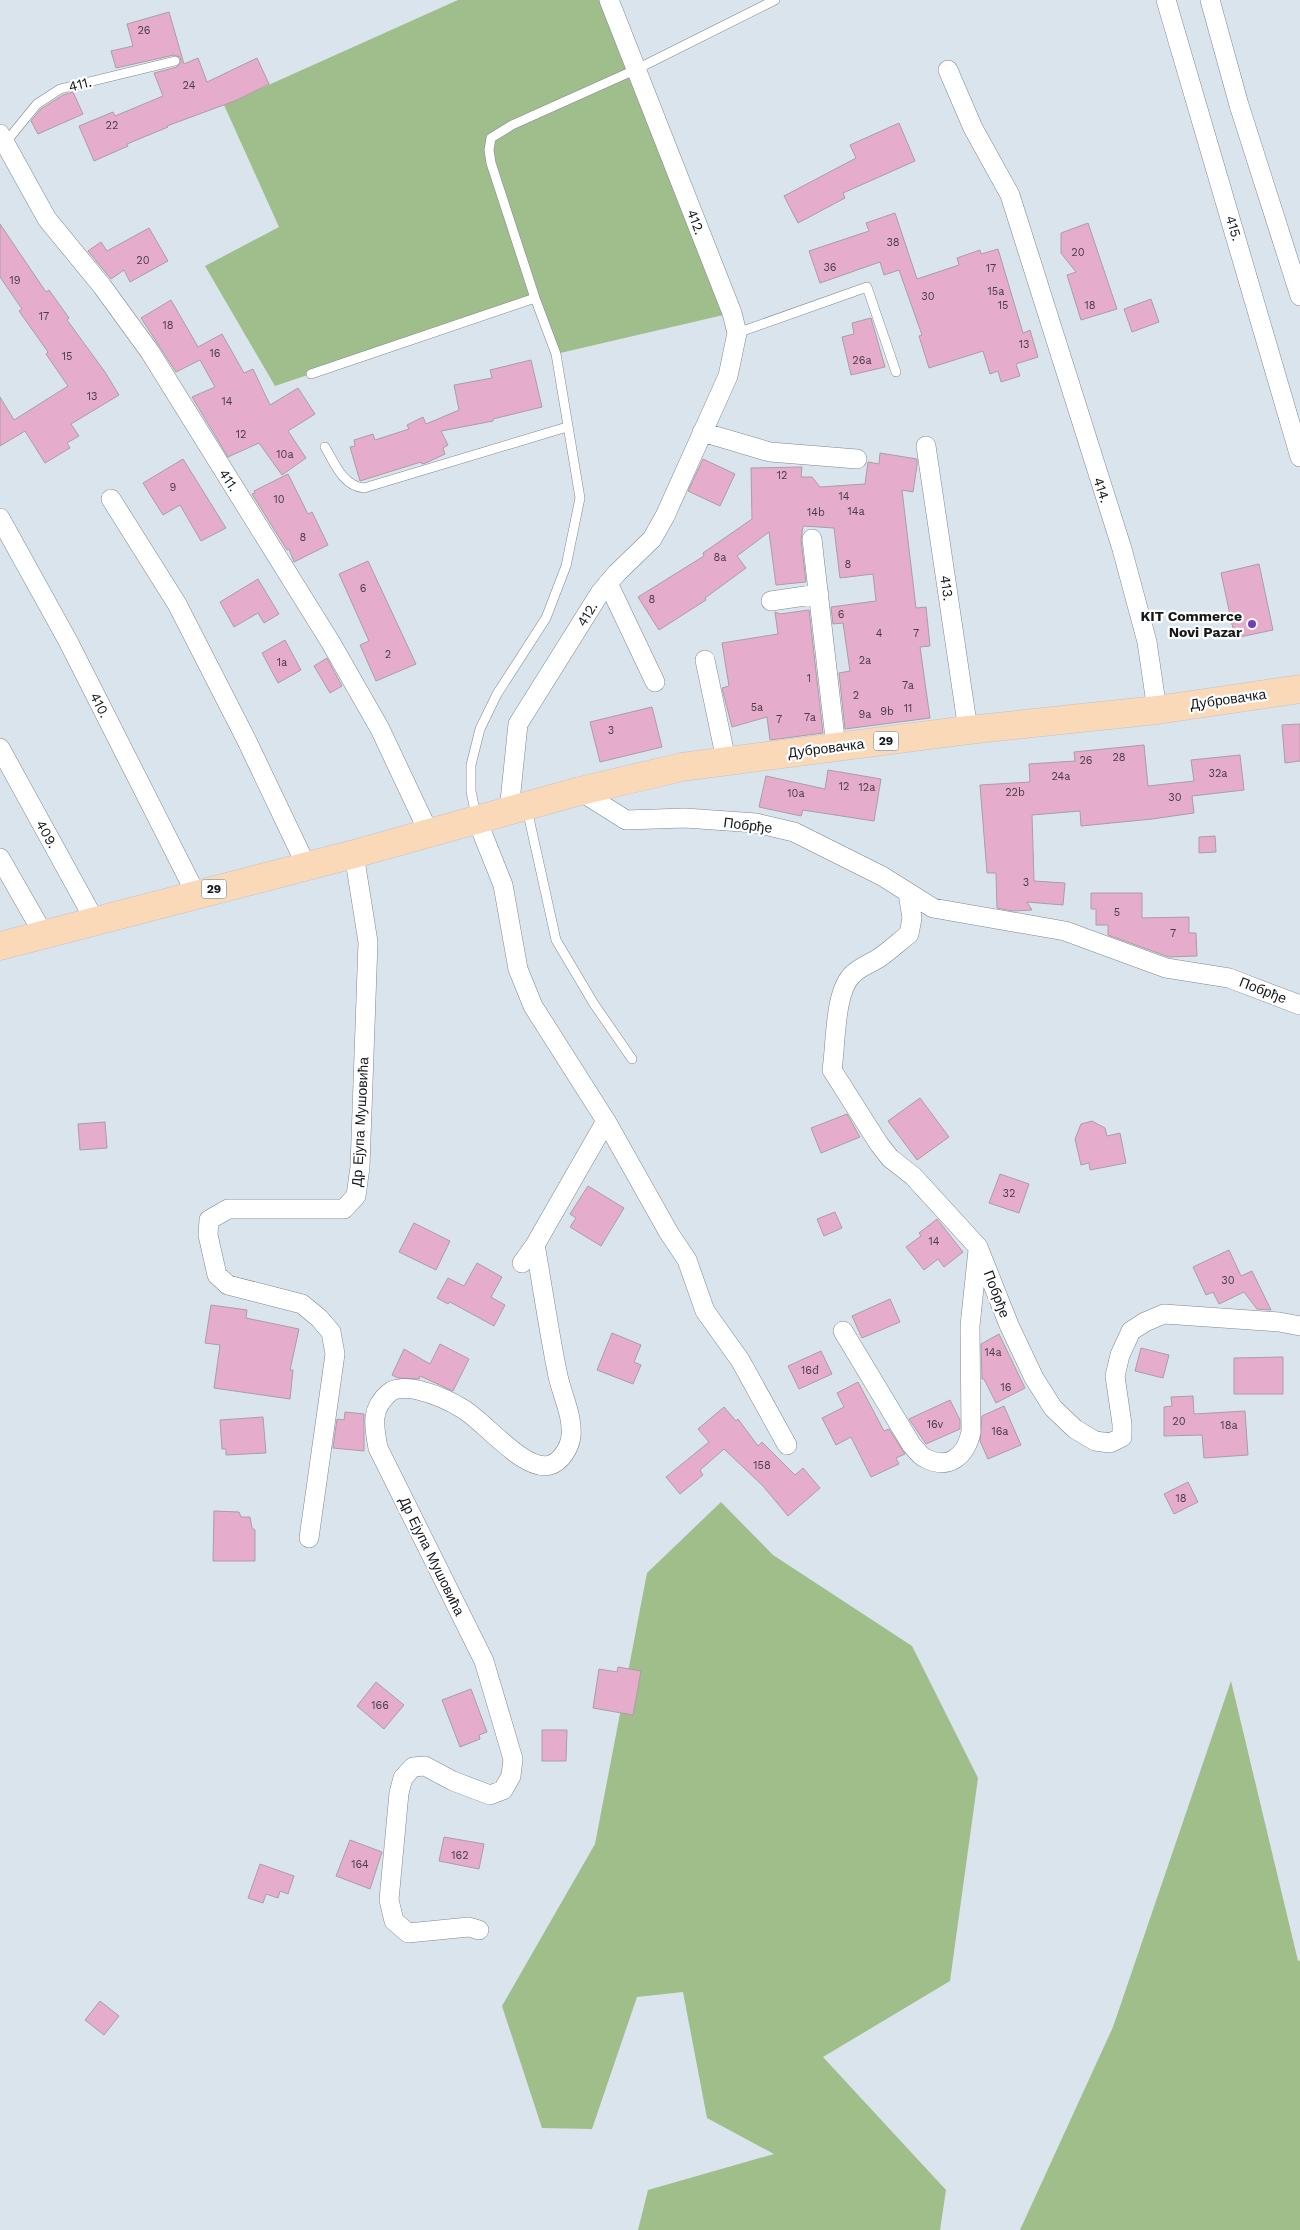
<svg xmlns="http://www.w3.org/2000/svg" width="1300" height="2230" viewBox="0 0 1300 2230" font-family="'Work Sans',sans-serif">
<rect width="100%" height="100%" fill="#dae4ed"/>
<path fill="#a0be8b" d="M458,0H609L732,313L556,354L535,299L275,386L205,266L279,227L224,105Z"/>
<path fill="#a0be8a" d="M721,1502L773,1555L912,1646L978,1778L950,1981L823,2057L946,2190L940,2230H638L648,2190L774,2154L707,2118L683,1992L637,1997L592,2129L542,2128L502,2006L595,1844L647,1573Z
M1231,1681L1298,1961L1300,1960V2230H1020L1113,2027Z"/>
<path fill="#e6accb" stroke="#aa9ea4" d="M169,12L184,64L198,58L207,82L257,58L269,84L237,100L167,126L168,127L127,144L128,146L94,161L79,126L113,112L115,116L163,96L154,73L177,67L181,62L180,57L174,55L116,68L111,51L133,46L127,24Z
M73,92L83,114L38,134L31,121L41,109L63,95Z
M899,123L915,161L843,193L845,198L798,223L784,196L856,158L850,145Z
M895,213L917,279L959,265L957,258L980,250L981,254L998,249L1023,333L1030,330L1038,357L1016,364L1020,376L1001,382L998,371L990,374L983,351L929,368L919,336L922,335L899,270L884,275L880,262L820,283L809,251L869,231L866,223Z
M1088,223L1117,309L1081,320L1067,275L1076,272L1061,253V233Z
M0,224L46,292L49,290L69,318L67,320L105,372L119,395L71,424L79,436L67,443L70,448L45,463L25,431L0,446V397L14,420L68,386L46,354L48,352L19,311L22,309L0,277Z
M149,228L168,261L130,282L124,270L111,279L88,251L101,242L107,251Z
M1151,299L1159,322L1132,332L1124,309Z
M171,300L198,347L222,334L244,373L253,369L270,405L298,388L315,414L288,431L306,458L282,475L259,443L228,457L192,397L215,387L200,360L176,372L141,318Z
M871,318L885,367L851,375L842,337L854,334L852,323Z
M531,360L542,407L493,419V421L441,431L448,445L443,448L445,454L426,463L422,464L421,462L360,481L350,447L355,446L354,440L373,434L375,440L409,429L407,425L423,417L426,424L459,410L454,385L492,378L490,370Z
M880,453L917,459V465L913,492L902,490L916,608L926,607L930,646L920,647L930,718L845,729L839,673L850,671L843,623L833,624L831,607L876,601L873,574L840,578L834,528L803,526L801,540L806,582L776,585L769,532L737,556L746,568L705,598L706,600L659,630L638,597L704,556L703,553L752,519L751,468L802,467L801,477H812L820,487L865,484L868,462L879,464Z
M183,459L226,528L201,541L180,505L163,515L143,483Z
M703,459L735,474L720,506L688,491Z
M288,474L308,514L312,512L328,545L294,562L289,549L287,550L252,494L255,493L254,491Z
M368,561L416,664L376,681L360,645L369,641L339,574Z
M1259,564L1273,630L1235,638L1221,573Z
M258,579L279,614L264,623L258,613L234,627L220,602Z
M809,610L823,733L770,740L767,717L732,727L722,688L729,686L722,643L778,634L775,612L780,614Z
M285,640L301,670L278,683L262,653Z
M327,658L342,686L330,693L314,666Z
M652,707L662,747L600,762L590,722Z
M1300,724V761L1285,763L1282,725Z
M1144,745L1148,786L1194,781L1191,760L1240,755L1244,790L1192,796L1194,813L1152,819L1081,826L1080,811L1032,815L1034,881L1065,883L1063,905L1027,902L1032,910L1013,911L997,908L996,873H987L980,785L1030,782L1029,764L1075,761L1074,752Z
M828,770L881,779L874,821L803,810L801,816L759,807L766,776L825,789Z
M1215,836L1216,852L1199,853V837Z
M1091,893H1142V918L1189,917V933H1196L1197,956L1169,957L1108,935V925H1096V909H1091Z
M920,1098L949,1137L917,1160L888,1121Z
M847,1114L860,1137L821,1153L811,1128Z
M1092,1121L1105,1128L1107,1136L1120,1133L1126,1163L1090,1170L1089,1163L1081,1165L1075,1139L1081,1124Z
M105,1122L107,1148L80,1150L78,1124Z
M1000,1174L1029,1184L1019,1213L989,1203Z
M588,1186L624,1208L601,1246L570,1227L576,1218L570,1214Z
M835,1212L842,1228L824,1236L817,1219Z
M937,1219L963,1252L944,1267L938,1259L924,1270L906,1247L921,1236L919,1233Z
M414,1223L450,1241L436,1270L399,1252Z
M1229,1250L1241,1276L1252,1271L1271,1310L1257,1309L1244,1292L1219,1304L1213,1292L1206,1295L1193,1267Z
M477,1263L502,1277L491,1297L505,1305L494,1326L450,1302L448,1304L437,1298L448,1278L464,1286Z
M890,1299L900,1322L862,1338L852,1316Z
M211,1305L247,1310L246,1318L299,1329L290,1370H293L290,1399L214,1388L220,1345L205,1343Z
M612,1333L641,1345L634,1362L641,1365L633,1384L597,1370Z
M999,1334L1025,1388L996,1403L984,1379H982L981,1344Z
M440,1344L469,1359L453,1391L420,1376L419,1379L398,1378L392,1375L404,1349L430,1364Z
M1141,1348L1169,1355L1163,1378L1135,1371Z
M821,1351L832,1374L799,1389L788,1366Z
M1283,1357V1394H1234V1358Z
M858,1382L884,1431L889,1429L905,1454L896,1458L899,1464L871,1477L851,1437L836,1445L822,1418L844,1407L837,1393Z
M1193,1396L1194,1414L1245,1411L1248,1455L1204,1458L1202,1435L1164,1436V1407L1172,1406L1171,1397Z
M950,1400L960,1420V1429L926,1444L909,1419Z
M1004,1406L1021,1445L988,1459L980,1441L982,1416Z
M724,1407L736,1421L738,1419L758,1446L762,1442L795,1475L803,1468L820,1488L788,1516L763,1486L724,1449L700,1470L703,1475L680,1494L666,1477L709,1442L698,1429Z
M345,1412L364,1414V1451L333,1448L337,1419L344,1420Z
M263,1417L266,1453L226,1455V1449H222L220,1420Z
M1188,1482L1198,1502L1174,1514L1164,1494Z
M214,1511L239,1512L241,1517H250L252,1528L255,1530V1561H213Z
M618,1667L641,1671L633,1715L593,1708L599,1669L617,1672Z
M376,1682L404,1705L384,1729L357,1706Z
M471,1689L487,1732L479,1735L480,1739L460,1747L442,1700Z
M542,1730H567L566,1761H542Z
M444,1837L484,1844L479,1869L439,1861Z
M350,1840L382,1852L370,1889L336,1876Z
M260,1864L294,1876L288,1894L280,1891L278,1898L266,1894L263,1903L248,1898Z
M100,2001L119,2016L104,2035L85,2020Z"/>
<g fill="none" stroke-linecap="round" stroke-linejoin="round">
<g stroke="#7f8890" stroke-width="10">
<path id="lane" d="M5,143L37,104L60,89L175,61
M737,333L867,287L896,372
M311,374L535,298
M325,447C335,464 343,486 364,488L567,427
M527,809L556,940L594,1004L632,1059
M476,816L471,791V765L480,729L497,694L546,618L566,566L580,498L556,354L535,298L491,163L489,150L491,138L512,125L637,69L775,0"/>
</g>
<g stroke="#7f8890" stroke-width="20">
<path id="street" d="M1166,0L1300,457
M1210,0L1239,105L1300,296
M948,70L973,128L1010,195L1122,549L1147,642L1157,710
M0,134L47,219L102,286L150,352L331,643L380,729L429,833
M702,432L770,452L857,459
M926,446L968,730
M111,499L177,604L246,739L306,865
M0,518L68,641L196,894
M812,539L836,747
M608,583L655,682
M771,601L819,594
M705,660L726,760
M0,748L95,921
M580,791L626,820L685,818L756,823L794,832L882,876L933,908L1065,931L1166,968L1229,978L1300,1005
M509,811L518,724L600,593L617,573L652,539L665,516L728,376L737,333L732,313L609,0
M477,820L503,885L518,969L533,1006L606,1121L669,1233L687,1260L705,1311L740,1360L787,1445
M0,858L44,935
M908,893L912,918L909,934C899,942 889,951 879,958C871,963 860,967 853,974C834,991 836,1045 832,1070L879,1144L890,1158L913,1176L978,1247L1009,1325L1034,1378L1053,1408L1075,1429L1095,1441L1110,1443L1122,1437V1424L1115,1376L1120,1355L1131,1331L1145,1322L1164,1314L1279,1322L1300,1326
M522,1263L535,1245L606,1121
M843,1331L911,1444C915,1449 920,1456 925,1458C950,1471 966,1455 971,1432L970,1326L978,1250
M309,1538L335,1354L331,1332L319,1318L302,1304L228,1285L217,1275L208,1235L209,1220L228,1209H344L356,1196L360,1167L368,942L354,854
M479,1930L469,1927L408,1933L394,1921L389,1900L399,1793L403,1778L413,1767L425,1766L453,1781L490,1795L503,1790L511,1776L513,1759L484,1661L378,1448C374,1426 370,1409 389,1393C395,1387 410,1388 418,1390C434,1394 449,1400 463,1409C484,1421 525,1473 550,1465C561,1462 570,1447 571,1436C573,1416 562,1395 558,1376C549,1333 543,1289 535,1245"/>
</g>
<g stroke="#c2c3c4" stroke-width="29">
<path id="primary" d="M0,946L354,854L580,791L682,767L968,730L1157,710L1300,689"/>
</g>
<use href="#lane" stroke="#fff" stroke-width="9"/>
<use href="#street" stroke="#fff" stroke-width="19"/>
<use href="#primary" stroke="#fad9b9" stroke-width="28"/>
</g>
<circle fill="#713eb5" stroke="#fff" stroke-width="2" cx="1252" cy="624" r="5"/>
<g text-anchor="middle" stroke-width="4.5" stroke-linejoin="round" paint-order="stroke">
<g font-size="11" fill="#483d47">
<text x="144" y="34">26</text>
<text x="189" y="89">24</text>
<text x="112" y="129">22</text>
<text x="893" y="246">38</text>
<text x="1078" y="256">20</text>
<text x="143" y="264">20</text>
<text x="830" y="271">36</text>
<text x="991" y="272">17</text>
<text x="15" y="284">19</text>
<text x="996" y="295">15a</text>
<text x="928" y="300">30</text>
<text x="1003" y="309">15</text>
<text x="1090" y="309">18</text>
<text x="44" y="320">17</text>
<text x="168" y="329">18</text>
<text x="1024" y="348">13</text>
<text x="215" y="357">16</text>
<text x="67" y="360">15</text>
<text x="862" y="364">26a</text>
<text x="92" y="400">13</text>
<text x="227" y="405">14</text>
<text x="241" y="438">12</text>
<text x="285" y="458">10a</text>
<text x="782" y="479">12</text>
<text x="173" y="491">9</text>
<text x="844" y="500">14</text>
<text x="279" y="503">10</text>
<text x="856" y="515">14a</text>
<text x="816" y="516">14b</text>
<text x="303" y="541">8</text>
<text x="720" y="561">8a</text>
<text x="848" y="568">8</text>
<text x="363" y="592">6</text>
<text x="652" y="603">8</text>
<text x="841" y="618">6</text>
<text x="879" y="637">4</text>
<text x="916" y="637">7</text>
<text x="388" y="658">2</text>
<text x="865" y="664">2a</text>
<text x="282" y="666">1a</text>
<text x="809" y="682">1</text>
<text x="908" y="689">7a</text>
<text x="856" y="699">2</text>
<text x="757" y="711">5a</text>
<text x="908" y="712">11</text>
<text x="887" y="715">9b</text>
<text x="865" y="718">9a</text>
<text x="810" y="721">7a</text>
<text x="779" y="723">7</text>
<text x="611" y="734">3</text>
<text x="1119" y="761">28</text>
<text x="1086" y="764">26</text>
<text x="1218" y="777">32a</text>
<text x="1061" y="780">24a</text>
<text x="844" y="790">12</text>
<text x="867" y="791">12a</text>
<text x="1015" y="796">22b</text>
<text x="796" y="797">10a</text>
<text x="1175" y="801">30</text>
<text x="1026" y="886">3</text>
<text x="1117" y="916">5</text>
<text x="1173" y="937">7</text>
<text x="1009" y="1197">32</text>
<text x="934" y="1245">14</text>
<text x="1228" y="1284">30</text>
<text x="993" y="1356">14a</text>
<text x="810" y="1374">16đ</text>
<text x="1006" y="1391">16</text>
<text x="1179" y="1425">20</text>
<text x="935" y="1428">16v</text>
<text x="1229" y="1429">18a</text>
<text x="1000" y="1435">16a</text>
<text x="762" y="1469">158</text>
<text x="1181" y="1502">18</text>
<text x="380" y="1709">166</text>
<text x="460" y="1859">162</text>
<text x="360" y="1868">164</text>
</g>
<g fill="#fff" stroke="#5a5d5f" stroke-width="1">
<rect x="873.5" y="731.5" width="25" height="19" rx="4"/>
<rect x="201.5" y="879.5" width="25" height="19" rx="4"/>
</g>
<g font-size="12" font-weight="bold" fill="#14181b">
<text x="886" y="745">29</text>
<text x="214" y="893">29</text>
</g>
<g font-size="14" fill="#14181b" stroke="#fff">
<text transform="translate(80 84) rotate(-14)" y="5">411.</text>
<text transform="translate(696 222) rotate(69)" y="5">412.</text>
<text transform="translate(1234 228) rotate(73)" y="5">415.</text>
<text transform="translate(229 480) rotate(57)" y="5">411.</text>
<text transform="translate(1102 490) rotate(72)" y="5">414.</text>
<text transform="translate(947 588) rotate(82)" y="5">413.</text>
<text transform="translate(587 614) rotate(-58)" y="5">412.</text>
<text transform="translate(1228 699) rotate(-8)" y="5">Дубровачка</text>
<text transform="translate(100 705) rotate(63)" y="5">410.</text>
<text transform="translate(826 748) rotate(-7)" y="5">Дубровачка</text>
<text transform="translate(748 825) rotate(7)" y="5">Побрђе</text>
<text transform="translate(47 834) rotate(61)" y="5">409.</text>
<text transform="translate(1263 990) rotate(21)" y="5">Побрђе</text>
<text transform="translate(360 1122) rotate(-87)" y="5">Др Ејупа Мушовића</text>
<text transform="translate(997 1294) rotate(69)" y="5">Побрђе</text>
<text transform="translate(432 1556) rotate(64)" y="5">Др Ејупа Мушовића</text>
</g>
<g font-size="14" font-weight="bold" fill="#14181b" stroke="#fff" text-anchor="end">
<text x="1242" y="621">KIT Commerce<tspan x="1242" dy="16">Novi Pazar</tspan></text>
</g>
</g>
</svg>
